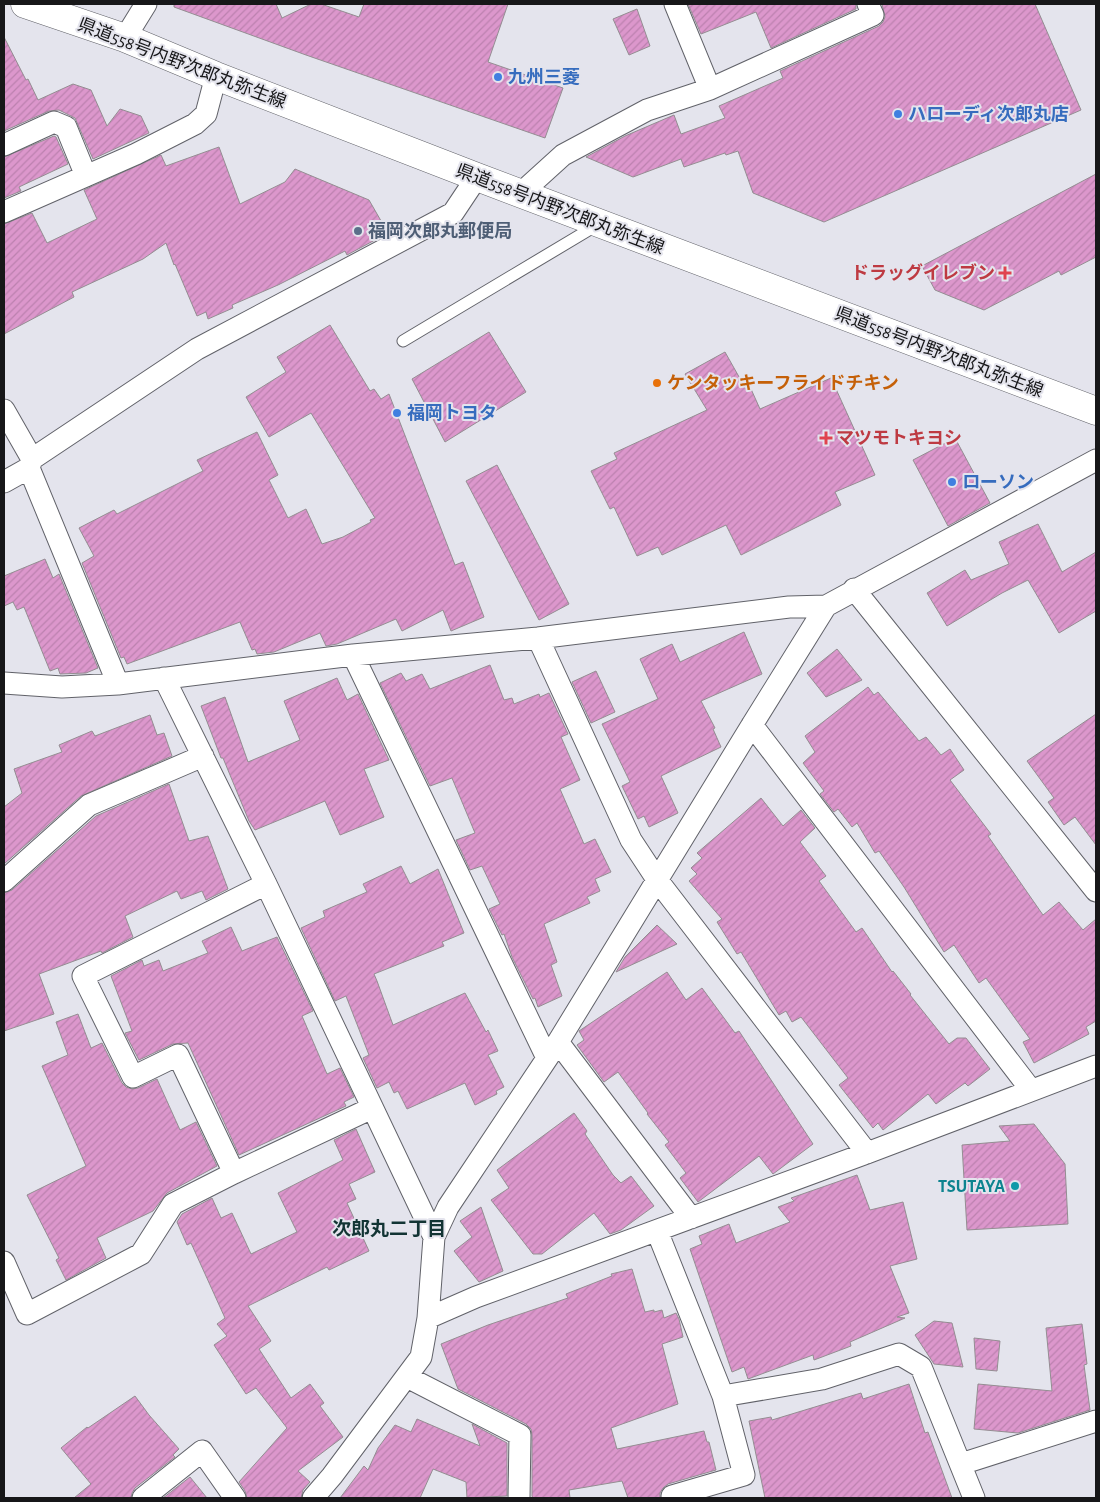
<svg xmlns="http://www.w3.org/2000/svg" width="1100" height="1502" viewBox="0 0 1100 1502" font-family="'Alegreya Sans','Noto Sans JP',sans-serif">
<defs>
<pattern id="building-hatch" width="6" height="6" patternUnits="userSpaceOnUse" patternTransform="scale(1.25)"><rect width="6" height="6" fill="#dc97cc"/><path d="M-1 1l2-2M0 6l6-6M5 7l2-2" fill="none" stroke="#bc81af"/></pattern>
</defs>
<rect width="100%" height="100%" fill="#e4e4ed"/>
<path fill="url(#building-hatch)" stroke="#948d92" d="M174,4H276L282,18L311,4H321L359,17L364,4H508L488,62L563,88L545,138L306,55L174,7Z
M688,4H856V9L771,48L756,12L701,34Z
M882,4H1035L1081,110L824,222L753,193L738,151L726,155L725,153L684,167L681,159L633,177L586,157L625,136L674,115L681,134L725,118L719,106L783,78L780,71L879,26L883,22L885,17Z
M637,9L650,46L629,55L613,19Z
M4,37L26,80L28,79L38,100L73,84L91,90L107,126L120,109L141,116L149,133L93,159L75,118L59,110L49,111L4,131Z
M54,136L56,137L68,164L19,187L21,191L4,198V157Z
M219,147L240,204L285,182L295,169L369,200L388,233L347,255L345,251L278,285L232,305L233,308L208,319L206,312L197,316L175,264L174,265L166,243L143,259L72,292L74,297L4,334V224L32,213L47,243L97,219L84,190L161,155L166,166Z
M1096,174V257L1061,275L1059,271L984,310L935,290L922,266Z
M330,325L370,391L374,389L381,399L389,394L455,565L463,562L484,617L451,631L443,610L402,631L396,619L337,644L326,646L320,633L274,652L257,654L255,649L252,650L240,622L127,664L124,657L121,658L82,563L94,556L79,528L114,510L117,514L203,471L197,460L257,432L278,475L269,480L288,518L306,509L322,544L343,537L371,522L370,520L375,518L311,413L269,437L246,397L286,372L277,357Z
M489,332L526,392L445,442L412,379Z
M725,352L747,391L751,389L760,409L831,378L875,475L835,492L841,505L741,555L726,525L662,555L658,547L637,556L614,507L610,509L591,471L617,459L614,453L707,410L685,374Z
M955,438L990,503L948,526L913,460Z
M497,465L569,604L539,620L466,481Z
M1038,524L1062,572L1096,552V611L1059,633L1028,580L1002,593L947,626L927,593L965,570L971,580L1009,564L999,542Z
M45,559L53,578L59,574L98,668L86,673L60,674L58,668L50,671L24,607L17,610L13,602L4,606V576Z
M744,632L762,674L701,701L715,728L713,729L721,747L661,776L678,813L649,827L644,816L638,819L622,786L630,782L602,724L658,699L640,659L672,644L680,662Z
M837,649L862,680L826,697L807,673Z
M490,665L504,700L512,698L514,704L539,694L540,697L549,693L568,734L561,737L580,780L560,789L584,844L595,839L611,872L595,879L600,891L587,897L590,903L544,924L557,962L551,965L562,996L538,1007L535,998L533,999L512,957L504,934L502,935L489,909L500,904L482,866L470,870L456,840L475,833L452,778L430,786L380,683L401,673L406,681L422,674L430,689Z
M596,671L615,712L591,723L572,682Z
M337,678L347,700L358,694L389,760L364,769L384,817L340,835L325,801L255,830L249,821L223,758H221L201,706L225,697L248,762L300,740L284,701Z
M868,687L874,695L878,692L919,741L926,737L941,755L950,749L964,770L950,780L991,834L988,836L1043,915L1059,902L1083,930L1096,919V1021L1086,1027L1089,1034L1034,1063L1023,1042L1030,1039L986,978L979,983L954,945L944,952L904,887L879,851L875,853L857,823L852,827L838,809L834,812L820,794L824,791L803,763L815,752L805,736Z
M1096,714V845L1075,817L1064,825L1048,802L1054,798L1027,761Z
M150,715L157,735L164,733L172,756L81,796L4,864V807L22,793L14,769L62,752L59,745L92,731L95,736Z
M169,784L189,841L208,836L228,889L206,900L202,891L181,899L177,891L125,916L133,937L102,953L101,951L39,974L54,1014L4,1031V893L12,890L96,816Z
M761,798L783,826L801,810L815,828L800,842L826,876L819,881L856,932L862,928L892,972L893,971L911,994L910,995L949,1044L957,1038H966L990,1069L968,1086L965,1083L936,1104L928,1094L883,1130L878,1123L873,1128L839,1085L848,1078L801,1017L792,1022L786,1011L779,1015L741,952L737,954L717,922L722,919L689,881L697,874L691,868L702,858L697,853Z
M401,866L410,884L438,869L464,933L442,942L444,946L374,974L377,981L393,1025L465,993L486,1032L488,1030L498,1051L488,1055L504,1087L496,1091L497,1094L475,1105L465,1083L407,1109L398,1091L394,1093L389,1082L377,1088L363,1058L369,1055L346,996L335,1001L301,928L325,917L323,911L367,892L363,884Z
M657,925L677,944L616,972L625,957Z
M231,927L242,951L277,937L313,1011L302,1016L327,1074L340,1068L354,1097L344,1102L346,1106L239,1155L188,1043L173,1044L139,1060L125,1033L132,1031L111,976L142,960L144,966L159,960L163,971L208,953L202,941Z
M667,972L686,1000L702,988L735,1033L739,1031L813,1144L773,1174L759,1156L698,1202L680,1178L686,1173L665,1145L669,1142L647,1114L648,1113L618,1072L604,1082L577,1045L584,1040L579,1031Z
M78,1014L91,1048L102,1043L122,1083L126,1087L132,1089L138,1088L157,1079L180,1130L196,1122L217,1166L167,1193L153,1211L97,1238L106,1258L66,1280L56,1260L59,1258L27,1195L86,1166L42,1066L68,1055L56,1022Z
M574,1113L587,1131L585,1134L613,1175L621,1183L631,1176L654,1206L621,1230L610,1234L594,1213L542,1254H533L491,1200L509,1188L497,1170Z
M1034,1124L1065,1164L1068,1224L967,1230L962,1145L1010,1141L999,1126Z
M356,1129L375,1172L349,1184L356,1199L347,1203L369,1251L329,1270L327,1267L248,1306L271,1341L259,1349L291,1398L310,1384L324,1403L320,1406L343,1437L298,1471L310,1482L303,1490L301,1498H247L245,1491L239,1482L287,1428L256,1388L246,1394L214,1345L227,1336L217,1324L225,1318L191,1243L187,1245L177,1222L182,1214L212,1198L221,1218L232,1213L251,1254L297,1232L278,1193L343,1160L334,1140Z
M857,1175L870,1210L903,1202L917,1259L890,1266L909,1313L897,1317L905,1318L850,1342L851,1346L814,1360L813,1355L748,1379L744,1367L732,1372L690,1249L702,1244L699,1236L729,1224L736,1243L790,1222L778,1207L794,1201L791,1198Z
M481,1207L503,1271L479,1282L454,1251L472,1237L460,1221Z
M632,1269L645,1312L654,1310V1312L662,1310L664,1318L676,1313L679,1319L683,1337L662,1344L678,1404L611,1428L617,1449L704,1431L707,1442H709L716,1470L668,1484L663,1488L660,1493V1498H628L622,1481L569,1490L570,1498H533L532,1496V1435L531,1429L526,1424L458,1389L441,1344L488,1325L568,1298L566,1294L612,1276L611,1274Z
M934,1321L952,1323L963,1367L934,1364L915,1335Z
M1082,1324L1087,1364L1084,1365L1090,1410L1018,1433L974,1429L978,1384L1052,1391L1046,1328Z
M974,1338L1000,1341L997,1371L976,1369Z
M909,1384L925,1433L928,1432L952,1498H765L749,1421L771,1417L772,1420L861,1393L863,1399Z
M135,1396L149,1415L179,1449L173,1455L175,1457L135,1488L132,1493L131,1498H74L91,1484L61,1448L87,1427L88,1428Z
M417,1419L480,1446L472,1424L507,1443V1496L467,1498L466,1482L433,1469L420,1498H340L364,1466L368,1470L378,1448L395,1425L411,1432Z
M190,1477L207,1498H163Z"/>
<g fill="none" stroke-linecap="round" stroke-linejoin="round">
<g stroke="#616269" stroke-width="13">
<path id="service" d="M403,341L597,225"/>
</g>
<g stroke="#616269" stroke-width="23">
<path id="minor" d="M675,4L710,89
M125,38L146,4
M4,145L54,122L66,127L86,176
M520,194L563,155L647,110L710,89L873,15L868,4
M4,212L136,154L195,124L206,114L216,76
M4,410L32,459
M4,482L29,468
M854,589L1096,891
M538,638L631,840L658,881L867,1153
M353,655L547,1058
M164,678L266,884L434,1237
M4,683L62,687L118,684L353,655L538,638L789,607L826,606L1096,460
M118,684L29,468L32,459L197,349L453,213L477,177
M752,725L1031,1090
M4,881L89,805L203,756
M558,1042L691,1218
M234,1173L178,1055L133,1077L83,976L266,884
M657,1231L723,1396L744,1475L672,1496
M4,1262L27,1314L141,1254L173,1204L234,1173L372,1108
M428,1318L476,1297L867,1153L1096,1066
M407,1377L520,1435L519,1498
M723,1396L822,1379L899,1354L921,1367L974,1498
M961,1464L1096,1421
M143,1498L202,1451L235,1498
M313,1498L332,1476L421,1357L428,1318L434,1237L448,1207L558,1042L752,725L826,606"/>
</g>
<g stroke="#616269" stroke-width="29">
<path id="secondary" d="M25,4L125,38L216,76L477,177L1096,411"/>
</g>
<use href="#service" stroke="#fff" stroke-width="11"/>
<use href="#minor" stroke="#fff" stroke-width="21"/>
<use href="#secondary" stroke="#fff" stroke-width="28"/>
</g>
<g fill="#3f7fe0" stroke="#e4e4ed" stroke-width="2">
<circle cx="498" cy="77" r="5"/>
<circle cx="898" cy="114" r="5"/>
<circle cx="397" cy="413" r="5"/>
<circle cx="952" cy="482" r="5"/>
</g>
<circle fill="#5c6f8a" stroke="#e4e4ed" stroke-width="2" cx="358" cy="231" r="5"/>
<g fill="#e0444e" stroke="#e4e4ed" stroke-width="2">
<path d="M1002.5 265.5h5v5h5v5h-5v5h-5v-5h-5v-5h5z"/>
<path d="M823.5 430.5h5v5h5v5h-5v5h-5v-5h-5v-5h5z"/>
</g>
<circle fill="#e8710a" stroke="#e4e4ed" stroke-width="2" cx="657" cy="383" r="5"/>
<circle fill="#0f9aa8" stroke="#e4e4ed" stroke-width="2" cx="1015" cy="1186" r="5"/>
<g text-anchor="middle" stroke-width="4" stroke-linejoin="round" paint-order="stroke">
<g font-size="18" fill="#171719" stroke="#e4e4ed">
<text transform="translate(182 63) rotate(21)" y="6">県道558号内野次郎丸弥生線</text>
<text transform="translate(560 209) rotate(21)" y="6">県道558号内野次郎丸弥生線</text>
<text transform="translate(939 352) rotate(21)" y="6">県道558号内野次郎丸弥生線</text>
</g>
<g font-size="18" font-weight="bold" fill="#366cbe" stroke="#e4e4ed" text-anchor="start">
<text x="508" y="83">九州三菱</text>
<text x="908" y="120">ハローディ次郎丸店</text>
<text x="407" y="419">福岡トヨタ</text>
<text x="962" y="488">ローソン</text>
</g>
<g font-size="18" font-weight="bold" fill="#4e5e75" stroke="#e4e4ed" text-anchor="start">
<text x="368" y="237">福岡次郎丸郵便局</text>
</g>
<g font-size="18" font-weight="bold" fill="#be3a42" stroke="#e4e4ed" text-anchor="end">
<text x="995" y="279">ドラッグイレブン</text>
<text x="836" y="444" text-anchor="start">マツモトキヨシ</text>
</g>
<g font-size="18" font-weight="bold" fill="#c56008" stroke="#e4e4ed" text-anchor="start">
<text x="667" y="389">ケンタッキーフライドチキン</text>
</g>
<g font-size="18" font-weight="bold" fill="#0d838f" stroke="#e4e4ed" text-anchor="end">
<text x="1005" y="1192">TSUTAYA</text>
</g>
<g font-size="19" font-weight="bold" fill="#123434" stroke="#e4e4ed">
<text x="389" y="1235">次郎丸二丁目</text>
</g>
</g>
<rect width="1100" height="1502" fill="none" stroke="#171719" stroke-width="10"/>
</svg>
